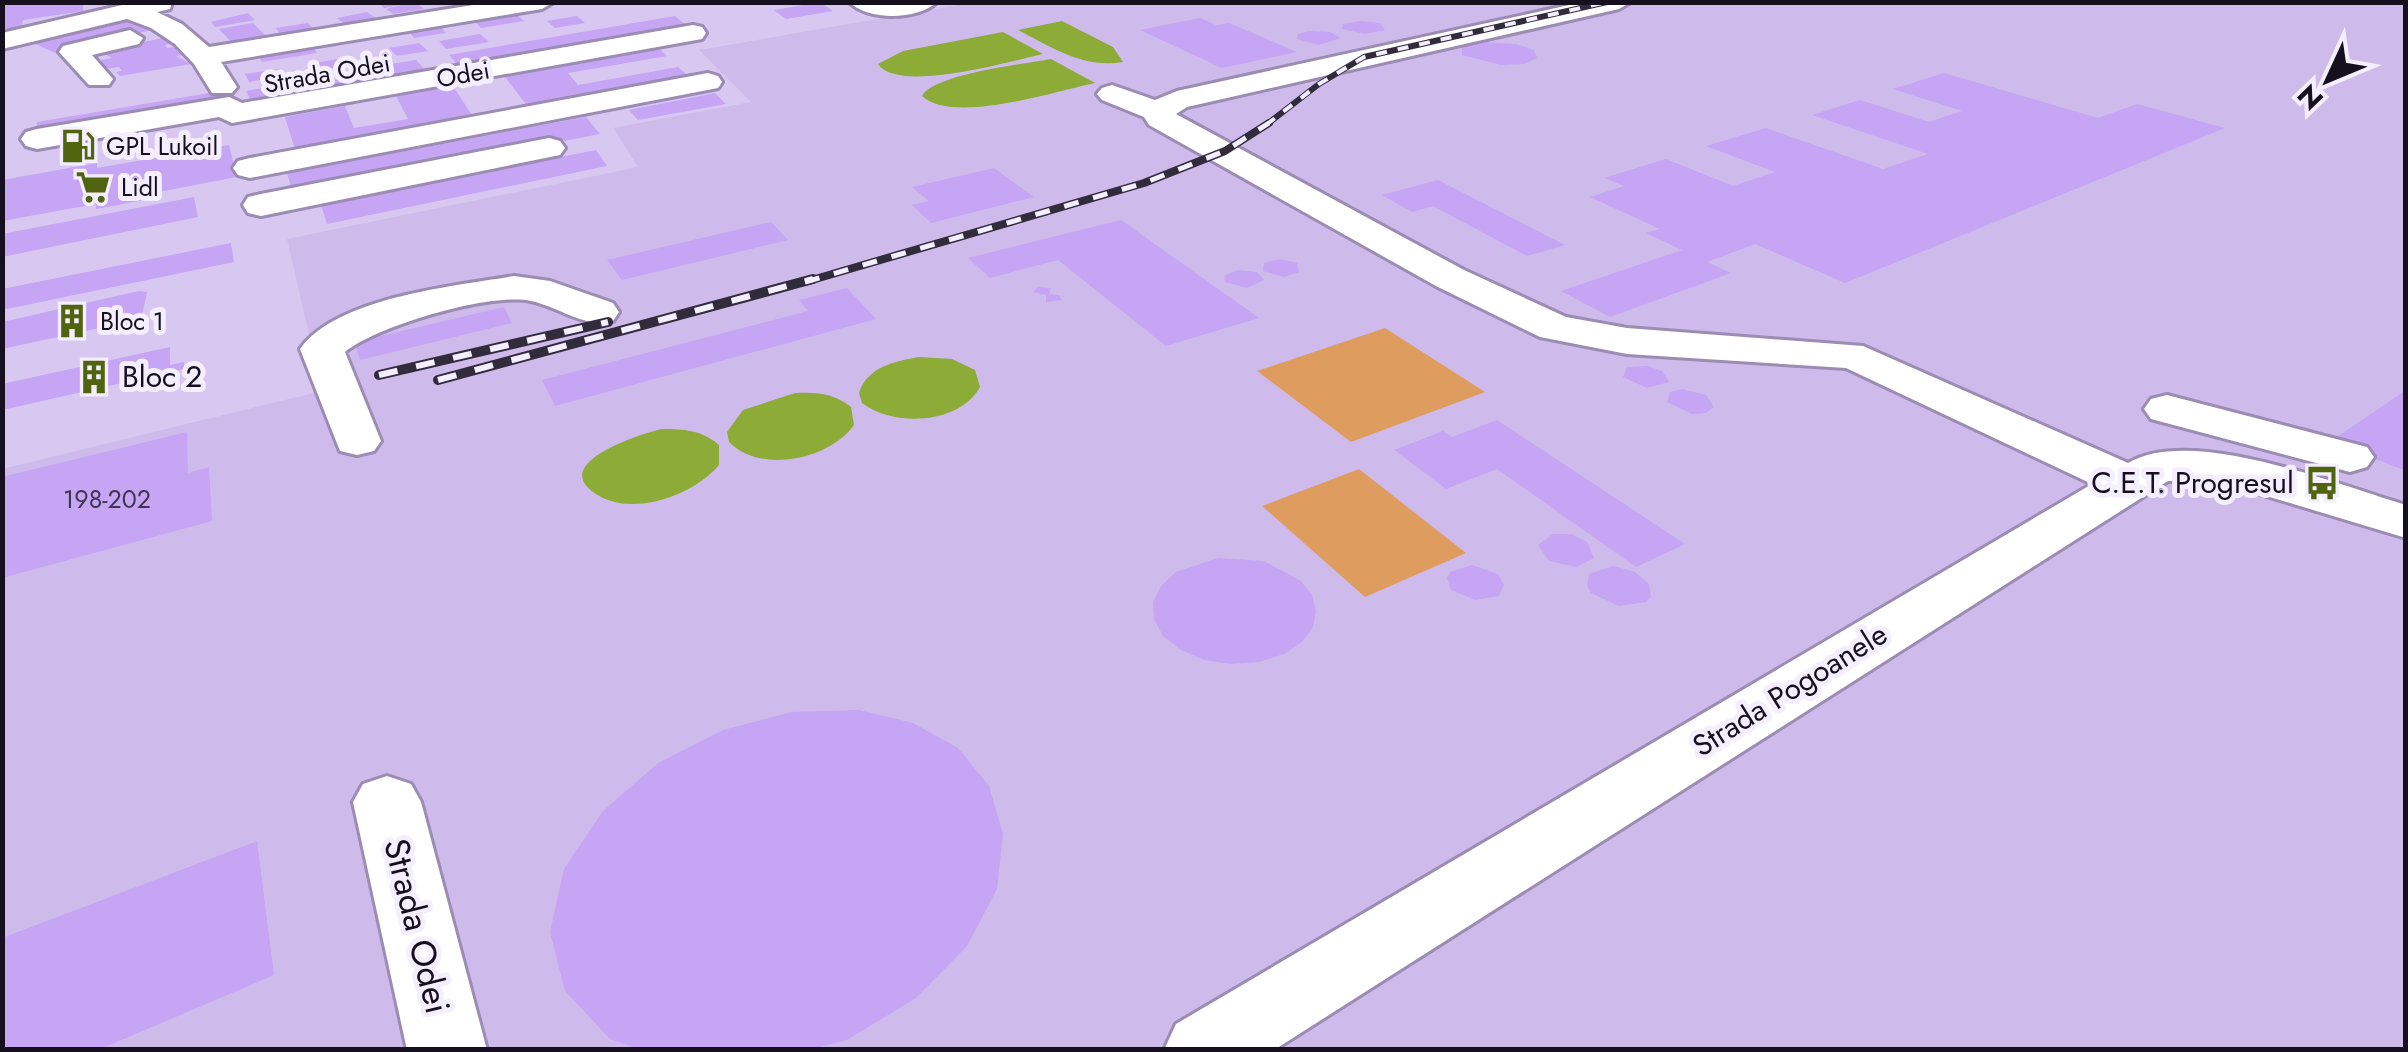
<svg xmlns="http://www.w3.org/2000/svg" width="2408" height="1052" viewBox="0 0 2408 1052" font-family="Jost,sans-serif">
<rect width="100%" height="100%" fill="#d8c8f1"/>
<path fill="#cebbeb" d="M975,2L2405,3V1049H3L2,469L322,391L287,239L638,167L613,128L751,102L699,50Z"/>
<path fill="#de9c5f" d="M1385,328L1485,392L1351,442L1257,371Z
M1359,469L1466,553L1365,597L1262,506Z"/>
<path fill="#8dab37" d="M1062,21L1113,47L1123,62C1084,69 1051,47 1018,30Z
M1003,32L1043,54C1011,61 898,94 878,64L903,51Z
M1051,59L1095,83C1056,91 953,125 922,96C934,74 1024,64 1051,59Z
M919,357L952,359L975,370L980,387C959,425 893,427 862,403L859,393C867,367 895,361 919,357Z
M795,393C816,392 834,393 851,407L854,425C829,460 760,474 729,442L727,432L743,410Z
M662,429C684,429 702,430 719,445V465C694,495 632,518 596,494C547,463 643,433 662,429Z"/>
<path fill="#c5a5f4" d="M2,2H83V11L23,20L21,29L2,32Z
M378,2H415L424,9L393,14L386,9L401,5L384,8Z
M820,2L833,11L786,19L774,10Z
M367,12L377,19L346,25L337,18Z
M248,13L255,20L215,27L211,22Z
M515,13L524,21L481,28L473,19Z
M577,16L585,23L555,28L547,21Z
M675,16L686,25L457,64L449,55Z
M1200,18L1216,25L1229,23L1297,52L1222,68L1140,30Z
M127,20L156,29L55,53L31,42Z
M1361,21L1380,23L1385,30L1365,34L1342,29L1343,24Z
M253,23L268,38L233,44L219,29Z
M308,23L315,31L282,37L276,28Z
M438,24L446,33L414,38L407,29Z
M1309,31L1330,32L1341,38L1319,45L1297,39L1298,34Z
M480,34L489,42L446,49L439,41Z
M163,38L170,44L165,45L167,48L173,47L182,55L176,56L191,64L120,76L116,72L122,71L119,67L104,69L97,61L112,58L99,51Z
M1479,42L1516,44L1534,50L1537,58L1524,64L1501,65L1462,55V47Z
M419,43L428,51L397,56L389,48Z
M653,43L667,56L568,73L578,85L678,67L694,81L531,111L499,69Z
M312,45L317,53L262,62L258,54Z
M337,59L342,66L313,71L309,64Z
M416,60L427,72L388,79L378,66Z
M278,69L282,76L249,82L245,74Z
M1944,73L2098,118L2137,104L2225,128L1845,283L1755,244L1707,262L1731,273L1610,317L1561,291L1682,250L1646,233L1660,229L1590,197L1624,186L1604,178L1666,159L1733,186L1775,172L1706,146L1766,128L1883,169L1928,154L1812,115L1860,100L1929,122L1962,111L1893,89Z
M365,74L371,84L332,91L326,81Z
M313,79L319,91L252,103L246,91Z
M453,86L477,123L297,156L285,117L345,106L354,128L408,119L396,96Z
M215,92L218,104L36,134L37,122Z
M715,93L726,104L638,120L629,110Z
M586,117L600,134L293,194L287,173Z
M229,145L237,177L143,195L144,200L96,209V204L2,221V180L97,163V168Z
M596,150L607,166L327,224L321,205Z
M994,168L1034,197L931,223L912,205L929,201L912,187Z
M1438,180L1565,245L1527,256L1433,206L1412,212L1382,195Z
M194,197L198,217L2,257V234Z
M1121,220L1145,237L1259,318L1166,346L1058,260L990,278L968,258Z
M771,222L788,240L622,280L607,260Z
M231,243L234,262L2,310V289Z
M1280,259L1297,263L1299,272L1284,277L1263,271L1264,263Z
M1238,270L1257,272L1264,280L1247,288L1225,282L1224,276Z
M1038,287L1051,288L1049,294L1059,295L1062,300L1046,302V295L1033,292Z
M847,288L876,319L555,406L542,380L808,311L799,300Z
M139,291L147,292L141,319L2,349V322Z
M504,307L512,323L360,360L355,342Z
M170,347V365L184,362V369L2,410V384Z
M1648,366L1662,371L1669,382L1647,388L1623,377L1627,367Z
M1683,389L1706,395L1714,407L1706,413L1692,414L1667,402L1670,392Z
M2406,390V471L2331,441Z
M1497,420L1685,544L1636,567L1497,469L1446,489L1394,450L1443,431L1452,437Z
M187,432L188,473L209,467L212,521L2,578V477Z
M1553,534H1571L1587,542L1594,558L1576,567L1549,561L1538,545Z
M1218,558L1264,561L1301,581L1312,595L1316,611L1313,627L1302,642L1284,654L1259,662L1231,664L1204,660L1181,650L1163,636L1154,619L1153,602L1161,586L1176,572Z
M1472,565L1498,574L1504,585L1499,596L1475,600L1451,590L1447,578L1450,572Z
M1614,566L1635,572L1649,584L1651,597L1646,602L1619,606L1591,593L1587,586L1589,574Z
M859,710L913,723L958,748L989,786L1003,834L997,889L967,946L916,998L847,1040L808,1050H642L610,1039L565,991L550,932L564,869L603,811L658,763L723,730L792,712Z
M257,841L274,975L98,1050H2V938Z"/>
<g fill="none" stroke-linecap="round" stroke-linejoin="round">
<g stroke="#9c8cb4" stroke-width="6">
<path id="minor" d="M135,2H172L170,9L157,12L182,24L209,47L492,2H554L542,9L221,62L237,87L232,93H212L194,64L175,44L151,28L127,19L2,49V33Z
M849,2H937C918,20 868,21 849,2Z
M1583,2H1631L1619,9L1187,107L1176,114L1464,270L1566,317L1627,328L1863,346L2128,463C2192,425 2337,485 2406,505V538L2217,481H2168L1274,1050H1164L1176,1024L2092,484L1846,368L1627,354L1540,337L1436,286L1149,125L1144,117L1102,100L1097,94L1102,88L1112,85L1155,100L1177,91Z
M693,25L702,27L706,33L702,39L232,123L219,117L37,149L26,146L21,139L26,132L37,129L229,97L242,103Z
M130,30L143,38L139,44L92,55L113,79L109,85H89L59,52L63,46Z
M708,73L718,76L722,82L718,88L250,178L238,175L233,168L238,161L250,158Z
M549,138L560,141L565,148L560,155L261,216L248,213L243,205L248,197L261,194Z
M514,276L550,281L613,303L619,312L613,321C582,328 560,307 531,301C491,292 377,326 345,352L381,441L374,451L357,455L340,451L300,349C337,297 455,286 514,276Z
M2167,395L2367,447L2374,457L2367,467L2350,472L2151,419L2144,409L2151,399Z
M387,776L411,784L421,802L487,1050H407L353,802L363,784Z"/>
</g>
<use href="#minor" fill="#fff" fill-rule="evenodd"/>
<g stroke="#322b3c" stroke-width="6">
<path id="rail-far2" d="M1266,125L1319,84L1364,57L1607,2"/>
</g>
<g stroke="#322b3c" stroke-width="8">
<path id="rail-far1" d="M805,282L1144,183L1225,151L1269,123"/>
</g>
<g stroke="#322b3c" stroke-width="10">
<path id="rail" d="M379,375L608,322
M438,380L813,279"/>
</g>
<use href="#rail-far2" stroke="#f4eeff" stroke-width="4" stroke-dasharray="11" stroke-linecap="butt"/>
<use href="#rail-far1" stroke="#f4eeff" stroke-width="5" stroke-dasharray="15" stroke-linecap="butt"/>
<use href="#rail" stroke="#f4eeff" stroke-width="6" stroke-dasharray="19" stroke-linecap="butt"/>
</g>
<defs>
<g id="fuel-bare" transform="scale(2.7)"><path d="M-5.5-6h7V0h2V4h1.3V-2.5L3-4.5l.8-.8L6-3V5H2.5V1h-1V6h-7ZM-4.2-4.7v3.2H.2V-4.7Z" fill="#50630e" stroke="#f4eeff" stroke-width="2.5" paint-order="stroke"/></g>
<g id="supermarket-bare" transform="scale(2.7)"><path d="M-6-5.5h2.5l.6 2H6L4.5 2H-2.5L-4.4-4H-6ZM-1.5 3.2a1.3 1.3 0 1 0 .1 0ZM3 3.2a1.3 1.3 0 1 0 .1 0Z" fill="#50630e" stroke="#f4eeff" stroke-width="2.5" paint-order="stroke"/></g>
<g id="building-bare" transform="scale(2.7)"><path d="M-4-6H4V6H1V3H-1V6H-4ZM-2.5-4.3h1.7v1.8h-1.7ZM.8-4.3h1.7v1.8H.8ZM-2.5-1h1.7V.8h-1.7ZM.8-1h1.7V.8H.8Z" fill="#50630e" stroke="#f4eeff" stroke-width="2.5" paint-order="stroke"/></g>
<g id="bus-bare" transform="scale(2.7)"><path d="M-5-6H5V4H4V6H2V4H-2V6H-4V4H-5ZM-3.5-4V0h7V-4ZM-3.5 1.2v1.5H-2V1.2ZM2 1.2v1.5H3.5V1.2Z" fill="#50630e" stroke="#f4eeff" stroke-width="2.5" paint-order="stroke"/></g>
</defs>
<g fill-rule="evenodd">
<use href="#fuel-bare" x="78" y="146"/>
<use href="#supermarket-bare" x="93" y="187"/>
<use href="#building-bare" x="72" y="321"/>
<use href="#building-bare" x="94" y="377"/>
<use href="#bus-bare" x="2322" y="483"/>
</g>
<g text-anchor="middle" stroke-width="10" stroke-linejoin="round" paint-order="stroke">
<g font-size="25" fill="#16101e" stroke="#f4eeff">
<text transform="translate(327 73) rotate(-10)" y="9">Strada Odei</text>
<text transform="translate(463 74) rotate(-10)" y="9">Odei</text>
</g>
<g font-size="25" fill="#16101e" stroke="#f4eeff" text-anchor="start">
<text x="106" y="155">GPL Lukoil</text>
<text x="121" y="196">Lidl</text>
<text x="100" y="330">Bloc 1</text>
</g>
<g font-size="25" fill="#423554">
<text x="107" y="508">198-202</text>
</g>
<g font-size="30" fill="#16101e" stroke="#f4eeff" text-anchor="start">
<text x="122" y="387">Bloc 2</text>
<text x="2294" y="493" text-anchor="end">C.E.T. Progresul</text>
</g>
<g font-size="30" fill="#16101e" stroke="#f4eeff">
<text transform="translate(1790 690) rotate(-32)" y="10">Strada Pogoanele</text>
</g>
<g font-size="35" fill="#16101e" stroke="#f4eeff">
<text transform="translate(417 926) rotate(76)" y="12">Strada Odei</text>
</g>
</g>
<rect width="2408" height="1052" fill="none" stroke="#16101e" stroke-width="10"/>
<g transform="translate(2328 80) rotate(226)" stroke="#f4eeff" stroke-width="8" paint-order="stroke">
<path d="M0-8L18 38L0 25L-18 38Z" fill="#16101e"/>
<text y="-15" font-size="28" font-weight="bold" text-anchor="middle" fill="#16101e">N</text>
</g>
</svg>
